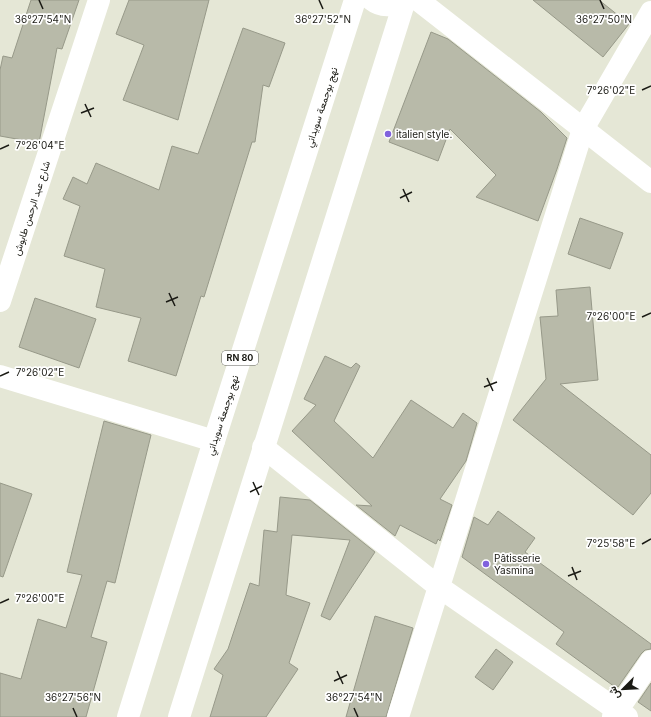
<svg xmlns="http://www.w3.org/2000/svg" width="651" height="717" viewBox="0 0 651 717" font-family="Inter,Vazirmatn,sans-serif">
<rect width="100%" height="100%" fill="#e5e7d6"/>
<path fill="#b8baa9" stroke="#979989" d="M31,0H79L62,49L57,48L39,143L0,136V70L3,56L12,58Z
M129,0H209L178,120L123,100L144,45L116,34Z
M533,0H599L629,24L603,57Z
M243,28L285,43L269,87L263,85L255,142H252L204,297L201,296L176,376L128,361L141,318L96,307L105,269L64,256L80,206L63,199L73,177L87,184L96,163L159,190L172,146L198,154Z
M431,32L448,39L541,112L567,138L557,169L538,221L476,197L496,175L450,129L438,161L389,142Z
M580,218L623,233L610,269L568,254Z
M590,287L598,380L560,384L651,455V493L633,515L513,420L546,379L540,317L558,316L556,290Z
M35,298L96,319L79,368L19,347Z
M325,356L351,368L356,363L360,366L334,421L373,458L411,400L453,428L463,413L477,423L466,461L440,499L452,505L440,541L438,539L436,544L400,525L395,536L356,505L372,506L292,431L316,405L304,399Z
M104,421L151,435L115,583L107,581L91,637L107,642L86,717H0V673L21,679L38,619L66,628L82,575L67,572Z
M0,483L32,494L3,577L0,576Z
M280,497L310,500L375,552L330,620L321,616L350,540L292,535L286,595L310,603L289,663L298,669L266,717H210L223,675L214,669L228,649L250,583L259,586L264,530L277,532Z
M498,511L535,538L525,552L651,644V649L645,650L641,654L618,687L616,686L615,687L556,644L564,632L462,557L474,517L488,525Z
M375,616L413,628L386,717H346Z
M496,649L513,662L493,690L475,677Z
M651,683V711L638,702Z"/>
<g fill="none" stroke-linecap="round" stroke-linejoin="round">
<path stroke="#fff" stroke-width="22" d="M0,301L99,0
M0,376L214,441
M263,447L439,587L627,717
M398,717L583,129L651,12
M613,717L651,661"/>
<path stroke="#fff" stroke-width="22" d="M372,0C382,8 394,6 404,0
M418,0L651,182
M128,717L214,441L355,0
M179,717L405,0"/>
</g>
<path fill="none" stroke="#1a1a14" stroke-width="1.5" d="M39,0L43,9M319,0L323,9M600,0L604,9M642,90L651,86M85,104L91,117M81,113L94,108M0,149L9,145M403,189L409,202M400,198L412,192M169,293L175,306M166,302L178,297M642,317L651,313M0,376L9,372M487,378L493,391M484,387L497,382M253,482L259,495M250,492L262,486M642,544L651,539M572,567L577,580M568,576L581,571M0,603L9,599M337,671L343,684M334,681L347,675M73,708L77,717M354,708L358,717"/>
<g fill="#8062dd" stroke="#fff" stroke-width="1.5">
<circle cx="388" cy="134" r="4"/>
<circle cx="486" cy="564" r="4"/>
</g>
<g text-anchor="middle" stroke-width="3.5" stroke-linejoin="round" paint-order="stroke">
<rect fill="#fff" stroke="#5f5f5a" stroke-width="1" x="222" y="351" width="36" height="14" rx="3"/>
<g font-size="9" font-weight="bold" fill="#1a1a14">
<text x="240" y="361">RN 80</text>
</g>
<g font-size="10" fill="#1a1a14" stroke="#fff">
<text transform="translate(321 107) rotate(-72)" y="4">نهج بوجمعة سويداني</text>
<text transform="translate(31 208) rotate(-72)" y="4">شارع عبد الرحمن طابوش</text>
<text transform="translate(222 415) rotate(-72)" y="4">نهج بوجمعة سويداني</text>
</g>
<g font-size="10" fill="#1a1a14" stroke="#fff" text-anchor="start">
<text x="396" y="138">italien style.</text>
<text x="494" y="562">Pâtisserie<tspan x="494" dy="12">Yasmina</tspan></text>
</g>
</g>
<g font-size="10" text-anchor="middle" fill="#1a1a14" stroke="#fff" stroke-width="3.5" stroke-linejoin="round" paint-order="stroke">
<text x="43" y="23">36°27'54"N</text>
<text x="323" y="23">36°27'52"N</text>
<text x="604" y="23">36°27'50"N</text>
<text x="611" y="94">7°26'02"E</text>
<text x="40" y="149">7°26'04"E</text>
<text x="611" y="320">7°26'00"E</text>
<text x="40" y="376">7°26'02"E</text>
<text x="611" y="547">7°25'58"E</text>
<text x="40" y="602">7°26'00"E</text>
<text x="73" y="701">36°27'56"N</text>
<text x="354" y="701">36°27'54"N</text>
</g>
<g transform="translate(623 689) rotate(246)" stroke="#ffffff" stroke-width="3" paint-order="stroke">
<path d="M0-3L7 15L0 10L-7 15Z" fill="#1a1a14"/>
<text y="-6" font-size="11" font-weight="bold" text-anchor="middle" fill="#1a1a14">ش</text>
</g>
</svg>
